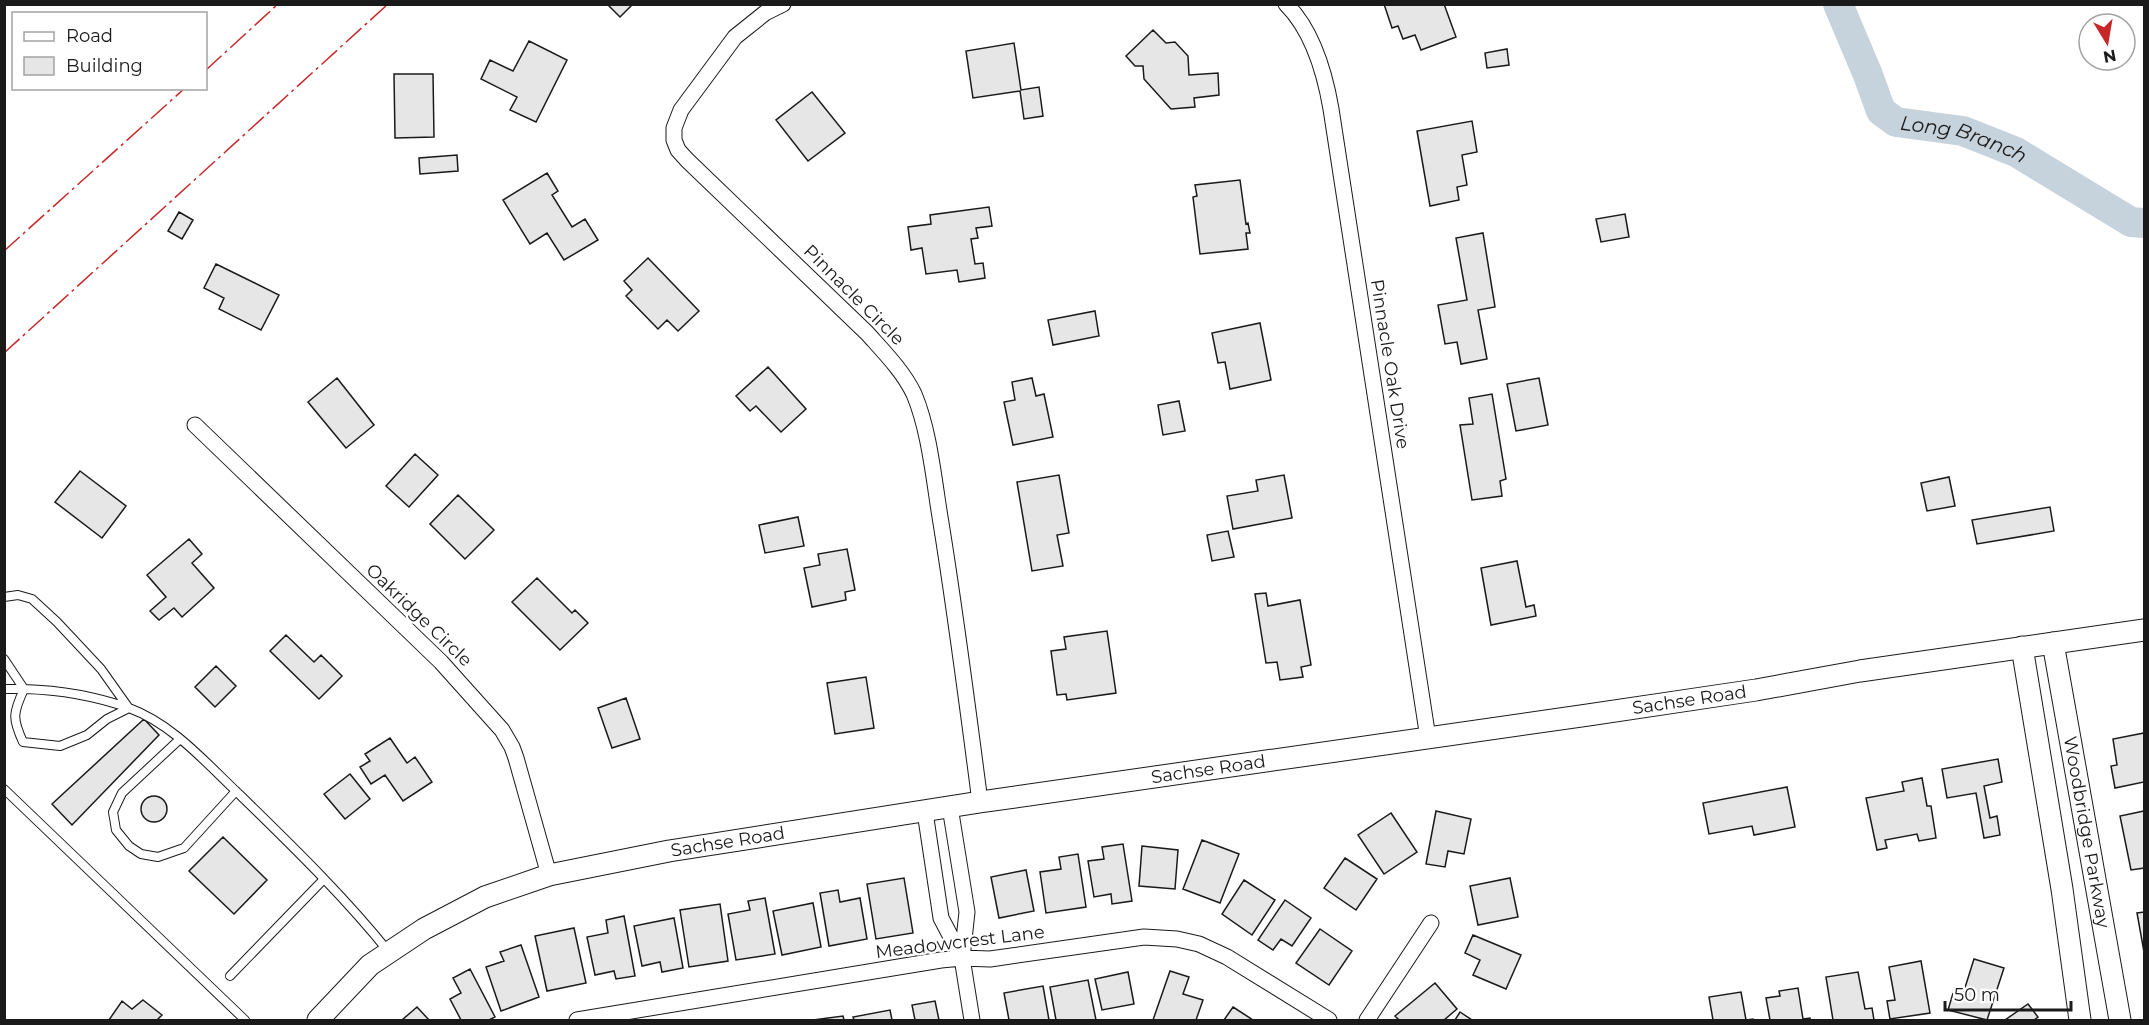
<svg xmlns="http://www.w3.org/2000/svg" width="2149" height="1025" viewBox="0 0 2149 1025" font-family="Montserrat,sans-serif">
<rect width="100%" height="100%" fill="#fff"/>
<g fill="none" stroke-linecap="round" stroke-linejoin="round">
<path stroke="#c6d2dc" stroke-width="30" id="s1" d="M1838,4L1868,75L1881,111L1896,122L1963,131L2016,152L2131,222L2144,223"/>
</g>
<path fill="#e6e6e6" stroke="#1a1a1a" stroke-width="1.5" d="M607,4H633L620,17Z
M1384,4H1444L1456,37L1421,50L1415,35L1403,39L1398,26L1392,28Z
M1153,30L1166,43L1175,42L1188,56L1189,75L1218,73L1219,95L1194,98L1195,107L1171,109L1144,79L1143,66H1135L1126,56Z
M529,41L567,60L536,122L510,110L517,97L481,79L490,60L513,71Z
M1014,43L1021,90L1039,87L1043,116L1024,119L1020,91L973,98L966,51Z
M1507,49L1509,65L1487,68L1485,53Z
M394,74H433L434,137L395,138Z
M812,92L845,133L808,161L776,120Z
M1472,121L1477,152L1462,155L1467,185L1457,187L1459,200L1430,206L1417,131Z
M457,155L458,171L420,174L419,158Z
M547,173L558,191L552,195L572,227L585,219L598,240L564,260L547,233L530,244L503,200Z
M1240,180L1246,224L1248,223L1250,233H1246L1248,249L1200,254L1193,197L1197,196L1195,185Z
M989,207L992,226L976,228L978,238L971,239L975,264L983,263L985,278L959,282L957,270L926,274L922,248L911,250L908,227L931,224L930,215Z
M179,212L193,220L182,239L168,231Z
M1625,214L1629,237L1601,242L1596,219Z
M1483,233L1495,307L1478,310L1487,359L1461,364L1457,342L1445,344L1438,305L1467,300L1456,238Z
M648,258L699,311L678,331L667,320L658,329L626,296L632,290L624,281Z
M216,264L279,295L261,330L219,309L224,298L204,288Z
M1095,311L1099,336L1053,345L1048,320Z
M1260,323L1271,380L1230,389L1225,362L1218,363L1212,333Z
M768,367L806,409L781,432L756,406L750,411L736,396Z
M337,378L374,425L346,448L308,402Z
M1032,378L1036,396L1044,394L1053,437L1013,445L1004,402L1015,400L1012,382Z
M1539,378L1548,425L1516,431L1507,384Z
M1492,394L1506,479L1500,481L1502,496L1472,500L1460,425L1473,424L1469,398Z
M1179,401L1185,431L1163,435L1158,405Z
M415,454L438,475L409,507L386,486Z
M80,471L126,506L102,538L55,502Z
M1059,475L1069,533L1057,535L1063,566L1032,571L1017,482Z
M1284,475L1292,518L1233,529L1227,496L1258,491L1256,480Z
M1949,477L1955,506L1927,511L1921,483Z
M458,495L494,530L465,559L430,524Z
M2050,507L2054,531L1977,544L1972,520Z
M798,517L804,546L765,553L759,525Z
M1228,531L1234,557L1212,561L1207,535Z
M189,539L202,554L192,563L214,588L182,617L174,608L159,620L150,611L166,597L147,575Z
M847,549L855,590L845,592L846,600L812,607L804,568L820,565L818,554Z
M1517,561L1526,607L1534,605L1536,616L1491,625L1481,568Z
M537,578L572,613L575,610L588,623L560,650L512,602Z
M1266,593L1268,606L1300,600L1311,665L1301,667L1303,677L1280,680L1277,662L1266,663L1255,594Z
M1107,631L1116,693L1067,700L1066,694L1057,695L1051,651L1066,649L1064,637Z
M286,635L314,662L321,655L342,676L319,699L270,651Z
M216,666L236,686L215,707L195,687Z
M866,677L874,728L835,734L827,683Z
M626,698L640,739L612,748L598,708Z
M144,719L159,735L72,825L52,804Z
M2144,733V782L2115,788L2111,766L2117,765L2113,739Z
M390,738L407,763L415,757L432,782L403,801L385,775L371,784L360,767L370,761L365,754Z
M1998,759L2002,782L1984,786L1990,818L1997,816L2000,835L1984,838L1976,793L1947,798L1942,769Z
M350,774L370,799L345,819L324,794Z
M1922,778L1927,806H1931L1936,838L1919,841L1917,834L1885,840L1887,848L1877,850L1866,798L1904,791L1902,782Z
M1787,787L1795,827L1754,835L1752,826L1709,834L1703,803Z
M141 809a13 13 0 1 1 26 0a13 13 0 1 1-26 0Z
M1436,811L1471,819L1464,854L1448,851L1445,867L1426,864Z
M2144,811V868L2131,870L2120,816Z
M1391,813L1417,852L1384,874L1358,835Z
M223,837L267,880L234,914L189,871Z
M1202,840L1239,854L1220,903L1183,889Z
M1123,844L1132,901L1112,904L1111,894L1094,897L1088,861L1104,859L1102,847Z
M1142,846L1178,850L1175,889L1139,886Z
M1078,854L1086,907L1046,913L1040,872L1061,869L1059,857Z
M1345,858L1377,879L1356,910L1324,888Z
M1026,870L1034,911L999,918L991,877Z
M904,878L913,933L876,939L867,884Z
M1510,878L1518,917L1478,925L1470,886Z
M1244,880L1275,900L1252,935L1222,914Z
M838,890L840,902L860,898L867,939L829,946L820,893Z
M765,898L775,954L736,960L728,914L750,910L748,901Z
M1285,900L1311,918L1292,946L1281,939L1273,950L1258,940Z
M813,903L821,947L782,955L773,911Z
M720,904L728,961L689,967L680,910Z
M2144,912V952L2137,913Z
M624,916L635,976L616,979L614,971L595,975L587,937L608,933L606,920Z
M674,918L683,968L662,972L660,962L642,966L634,926Z
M574,928L586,983L547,991L535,936Z
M1320,929L1352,951L1329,985L1296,963Z
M1473,935L1521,955L1506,989L1473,975L1480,960L1465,953Z
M521,945L539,997L501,1011L486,967L504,961L500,952Z
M1974,959L2004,968L1987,1020L1948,1010L1954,990L1963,994Z
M1921,961L1930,1013L1890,1019L1887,1001L1895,1000L1889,967Z
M470,969L495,1017L489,1020H461L450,999L461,993L453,978Z
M1170,971L1189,977L1183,994L1203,1000L1196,1020H1153Z
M1128,972L1134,1004L1102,1010L1095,979Z
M1858,972L1865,1009L1872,1008L1874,1020H1833L1826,977Z
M1088,980L1096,1020H1056L1050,987Z
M1435,983L1457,1009L1444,1020H1399L1395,1016Z
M1043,986L1049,1020H1009L1004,993Z
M1798,988L1803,1019L1810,1018V1020H1770L1766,998L1780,996L1779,991Z
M1741,992L1746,1020L1753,1019V1020H1713L1709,997Z
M143,1000L162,1015L157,1020H109L122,1001L132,1009Z
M935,1001L939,1020H913H915L912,1005Z
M2028,1004L2038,1017L2034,1020H2005Z
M417,1007L429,1020H402Z
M1233,1007L1253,1020H1224Z
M890,1010L892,1020H854L853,1017Z
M1460,1012L1472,1020H1455Z
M843,1016L844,1020H813Z"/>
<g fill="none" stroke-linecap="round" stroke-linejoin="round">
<g stroke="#1a1a1a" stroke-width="10">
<path id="service" d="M4,597L18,595L32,599L57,622L101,669L128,707
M4,659L24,689
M4,689H24
M129,708C95,696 60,690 24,689C13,713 12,718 23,742L60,746L87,735L107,719L129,708C173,724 207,764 240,795C291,845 343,895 388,951
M180,739L122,793L113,812L116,830L129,846L141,854L158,857L184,848L236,791
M4,789L245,1020
M230,976L324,879"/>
</g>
<g stroke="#1a1a1a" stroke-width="17">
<path id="minor" d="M783,4L765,13L735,37L681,110L674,128V140L678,150L687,160L867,333C884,352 903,371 914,394C930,432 934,482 941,523C956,616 968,709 980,802
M1286,4C1313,31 1325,74 1331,109L1428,738
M195,425L441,662L502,730L512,747L516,758L549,875
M950,807L967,912L962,958L972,1020
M925,812L941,918L962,958
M577,1020L941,960L962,958L990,959L1144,937L1177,939L1199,944L1227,957L1329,1020
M1367,1020L1431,923"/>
</g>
<g stroke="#1a1a1a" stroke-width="23">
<g id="secondary">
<path id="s2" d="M2053,643L2120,1020"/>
<path d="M2022,647L2062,889L2080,1020"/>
<path id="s3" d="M318,1020L370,965L424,929L485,897L549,875L669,851L980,802L1588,715L1756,690L1860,671L2144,630"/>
</g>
</g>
<use href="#service" stroke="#fff" stroke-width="8"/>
<use href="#minor" stroke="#fff" stroke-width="15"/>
<use href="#secondary" stroke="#fff" stroke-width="21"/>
<path stroke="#c62828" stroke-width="1.5" stroke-dasharray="21 4.5 3 4.5" stroke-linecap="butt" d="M206,70L278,4
M4,251L185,88
M4,353L388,4"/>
</g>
<g text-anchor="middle" stroke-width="4.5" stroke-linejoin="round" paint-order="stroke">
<g font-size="18" fill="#1a1a1a" stroke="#fff">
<text transform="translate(854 295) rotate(45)" y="6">Pinnacle Circle</text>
<text transform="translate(1390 364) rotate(81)" y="6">Pinnacle Oak Drive</text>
<text transform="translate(419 615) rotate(44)" y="6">Oakridge Circle</text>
<text dy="6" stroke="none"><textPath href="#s3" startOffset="1431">Sachse Road</textPath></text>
<text dy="6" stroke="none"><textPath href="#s3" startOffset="945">Sachse Road</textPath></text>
<text dy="6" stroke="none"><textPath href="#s2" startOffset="192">Woodbridge Parkway</textPath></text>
<text dy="6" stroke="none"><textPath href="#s3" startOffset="459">Sachse Road</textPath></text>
<text transform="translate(960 942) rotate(-7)" y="6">Meadowcrest Lane</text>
</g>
<g font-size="20" font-style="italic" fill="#1a1a1a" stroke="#fff">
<text dy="7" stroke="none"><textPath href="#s1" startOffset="204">Long Branch</textPath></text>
</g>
</g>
<rect width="2149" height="1025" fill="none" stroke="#1a1a1a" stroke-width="12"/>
<rect x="12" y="12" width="195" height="78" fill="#ffffff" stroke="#a3a3a3" stroke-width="1.5"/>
<rect x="24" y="32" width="30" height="9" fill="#ffffff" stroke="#a3a3a3" stroke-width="1.5"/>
<text x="66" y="42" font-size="18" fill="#1a1a1a">Road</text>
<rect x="24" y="57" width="30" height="18" fill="#e6e6e6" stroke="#a3a3a3" stroke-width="1.5"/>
<text x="66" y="72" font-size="18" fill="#1a1a1a">Building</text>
<g transform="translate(2107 42) rotate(169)"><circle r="28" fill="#ffffff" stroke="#a3a3a3" stroke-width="1.5"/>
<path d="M0-4.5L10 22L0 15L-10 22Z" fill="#c62828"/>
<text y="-9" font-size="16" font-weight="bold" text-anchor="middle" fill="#1a1a1a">N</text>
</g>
<path d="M1945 1001v9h126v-9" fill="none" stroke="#1a1a1a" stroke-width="3"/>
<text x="1954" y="1001" font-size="18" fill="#1a1a1a" stroke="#ffffff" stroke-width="4.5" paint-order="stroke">50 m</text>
</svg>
